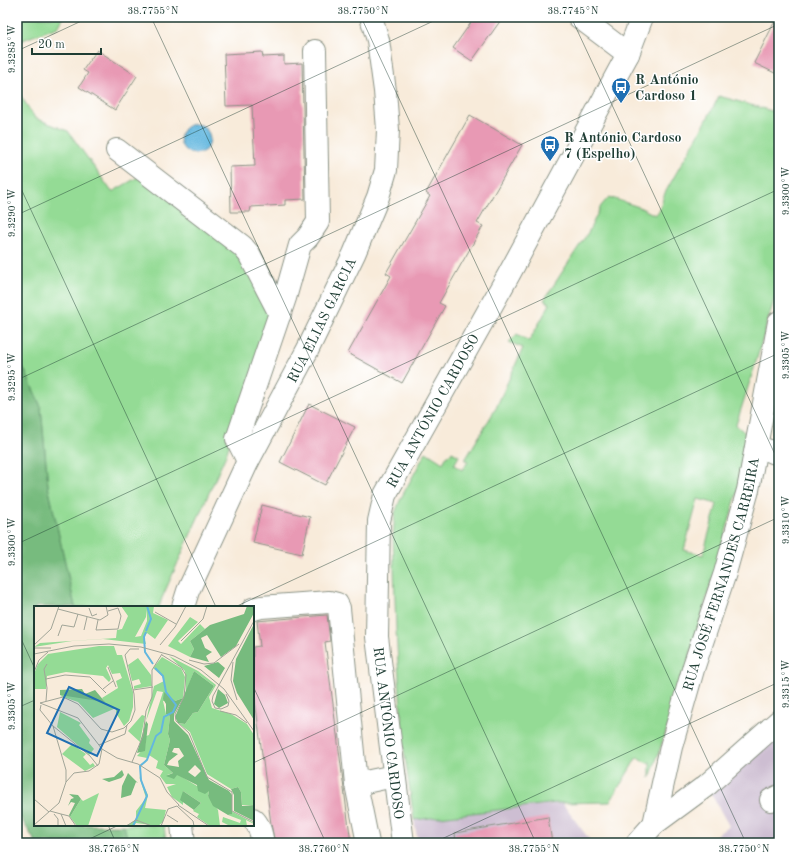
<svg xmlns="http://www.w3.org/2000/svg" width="796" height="860" viewBox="0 0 796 860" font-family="'Old Standard TT',serif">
<rect width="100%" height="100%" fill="#fff"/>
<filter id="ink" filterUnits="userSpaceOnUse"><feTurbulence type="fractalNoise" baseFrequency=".025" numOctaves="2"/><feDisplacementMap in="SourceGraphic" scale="8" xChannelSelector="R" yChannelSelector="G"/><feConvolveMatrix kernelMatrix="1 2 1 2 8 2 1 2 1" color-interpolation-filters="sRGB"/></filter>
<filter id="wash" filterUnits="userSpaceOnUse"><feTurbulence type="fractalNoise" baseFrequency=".012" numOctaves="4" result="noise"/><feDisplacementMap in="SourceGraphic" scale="16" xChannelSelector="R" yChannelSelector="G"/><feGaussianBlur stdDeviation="0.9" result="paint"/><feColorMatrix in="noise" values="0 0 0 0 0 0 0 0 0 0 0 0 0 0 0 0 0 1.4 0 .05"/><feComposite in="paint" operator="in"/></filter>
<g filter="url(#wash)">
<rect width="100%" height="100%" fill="#f8ebda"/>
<path fill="#cdbed2" d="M779,735V843H705L729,826L710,792Z
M562,803L592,843H418L414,820Z"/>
<path fill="#94db95" stroke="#5a8c64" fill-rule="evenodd" d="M17,17H64L58,27L17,42Z
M17,90L35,118L68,131L112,192L145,173L238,254L274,312L226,455L162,598L159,607H75L48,486L41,407L17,353Z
M719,96L779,113V283L755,365L736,425L744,432L751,437L752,442L677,700L650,778V762L647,763L637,757L610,802L556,803L414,820L403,743L396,630L393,537L395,513L401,498L426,452L443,463L448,454L450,455L452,452L459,456L454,465L462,470L468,462L465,460L496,408L523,348L509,342L517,334L529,341L550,304L544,300L589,231L601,206L609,197L639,207L655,215C662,210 661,201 665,193C683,160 703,129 719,96ZM698,499L717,504L703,555L684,550Z
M124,825H164L166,843H128Z"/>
<path fill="#77bb7e" stroke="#4b7c59" d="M17,353L41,407L48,486L75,607H35V825H124L128,843H36L17,812Z"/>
<path fill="#63b7df" stroke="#417a8a" d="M180 139a15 15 0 1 1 30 0a15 15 0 1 1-30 0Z"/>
<g id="blocks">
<path fill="#e899b4" d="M475,17H503L472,61L453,48Z
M777,17H779V75L754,63Z
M97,50L137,76L115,110L79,87L88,73L83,70Z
M262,52L263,57L284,56V64L302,63L305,199L285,200V205L251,207L250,212H231L230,167L255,166L252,105L226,106L224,54Z
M470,115L522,145L477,223L483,226L439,303L445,306L402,383L348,353L391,276L386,273L430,196L426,193Z
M309,404L355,427L325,485L280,462Z
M262,505L310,517L302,554L253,543Z
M327,615L330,641L325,642L351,843H275L271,824L253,684V647L260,646L257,621Z
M548,817L552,843H456L455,833Z"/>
</g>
</g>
<g filter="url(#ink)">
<use href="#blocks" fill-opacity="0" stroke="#8c9487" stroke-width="1"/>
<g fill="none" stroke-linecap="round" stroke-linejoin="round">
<g stroke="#8c9487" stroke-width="24">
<g id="minor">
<path d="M579,17L628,54"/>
<path d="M117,150L242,246L249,254L280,314"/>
<path d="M757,447L779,454"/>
<path d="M248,461L237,439L285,298L300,245L308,237L318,222L315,51"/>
<path id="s1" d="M183,607L188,591L248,461L308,349L354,254L378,197L386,170L388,130L385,91L378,40L371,17"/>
<path d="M253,609L261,607L329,602L337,604L339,608L356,784L368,843"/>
<path d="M356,784L394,776"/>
<path d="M771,800L779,796"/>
<path d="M253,819C260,825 261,834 263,843"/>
<path id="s2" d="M654,824L671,747L694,666L725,573L748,490L779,322"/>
<path d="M182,825L184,843"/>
<path id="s3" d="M403,843L377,637L379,521L385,495L508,276L628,54L642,17"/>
<path d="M637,843L654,824L707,785L779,721"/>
</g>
</g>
<use href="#minor" stroke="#fff" stroke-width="22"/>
</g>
</g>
<path fill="none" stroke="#1f3d34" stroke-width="1" stroke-opacity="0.45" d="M151,17L536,843M361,17L746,843M571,17L779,463M17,51L90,17M17,180L216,607M17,215L442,17M17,380L779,24M17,544L779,189M235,607L779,353M17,630L35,669M253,686L326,843M17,708L35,700M253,763L779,517M108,825L116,843M81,843L119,825M433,843L779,682"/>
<defs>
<g id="bus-pin" transform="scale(1)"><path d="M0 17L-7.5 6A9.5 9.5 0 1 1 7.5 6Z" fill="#1f6fb2" stroke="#fff"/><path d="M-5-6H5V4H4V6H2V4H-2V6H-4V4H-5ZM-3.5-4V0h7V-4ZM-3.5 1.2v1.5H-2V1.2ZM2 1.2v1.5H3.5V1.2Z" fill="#fff"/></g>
</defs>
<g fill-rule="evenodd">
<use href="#bus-pin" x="621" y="87"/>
<use href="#bus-pin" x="550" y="145"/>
</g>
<g text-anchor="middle" stroke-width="3" stroke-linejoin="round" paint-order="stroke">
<g font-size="14" font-weight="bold" fill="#1f3d34" stroke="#fff" text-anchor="start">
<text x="635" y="84">R António<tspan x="635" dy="16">Cardoso 1</tspan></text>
<text x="564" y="142">R António Cardoso<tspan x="564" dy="16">7 (Espelho)</tspan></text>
</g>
<g font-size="14" fill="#1f3d34" stroke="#fff">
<text dy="5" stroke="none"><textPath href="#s1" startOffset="319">RUA ELIAS GARCIA</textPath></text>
<text dy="5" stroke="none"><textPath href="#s3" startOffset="447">RUA ANTÓNIO CARDOSO</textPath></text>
<text dy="5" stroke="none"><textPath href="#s2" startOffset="259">RUA JOSÉ FERNANDES CARREIRA</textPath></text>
<text transform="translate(389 733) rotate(83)" y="5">RUA ANTÓNIO CARDOSO</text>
</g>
</g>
<g transform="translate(34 606)">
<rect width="220" height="220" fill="#f8ebda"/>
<path d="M87,0H120L119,7L134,14L121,33L113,27L110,31L112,38L69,33L38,35L0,41L6,37L82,32L83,24L88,23L94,10ZM113,3V15L107,30L101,31L112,11ZM156,11L164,16L144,35L147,38L166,18L171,23L156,35L160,43L156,51L134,40ZM65,40H80L83,49H88L99,86V101L95,115L90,120L82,107V102L59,112L44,96L26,90L30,88L70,95L68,92L84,82L82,75L88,72L86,67L78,68L74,59L72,62L77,73L75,76L69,70L32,66L13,70L12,83H0V68L4,58L14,48ZM135,50L164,65L182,79L175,91L178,102L197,108L213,118L220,129V199H208L207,186L204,181L197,183L173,168L156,126L144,117L151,118L159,107L164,106L180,80L160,65L152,86L151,65ZM128,51L147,62L151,71L149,92L141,95H129L132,108L136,110L134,128L136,134L130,159L139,167L133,169L143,168L163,180L175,177L185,183L175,185L174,190L184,204L186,220H176L163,211L165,208L159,205L167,197L149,185V199L138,191L133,181L142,178H132L126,170L129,165L122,162L124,155L115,149L112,156L108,159L113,152L103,150L111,141L112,130L115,129L129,86L123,85L112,115L120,80L130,75L128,70L119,62ZM104,52L117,69L118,80L100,83V80L107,78L105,73L98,75L94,59ZM26,106L47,117L45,119L56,134L55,137L60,143L55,149L23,121ZM108,109L111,110L106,136L94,125ZM38,138L52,148L49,151L56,159L59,157L61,160L51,165L28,148ZM105,170L114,189L111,202L132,204L129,216L124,220L102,217L100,220H93L102,213V205L112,192ZM65,187L54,220H43L36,211L47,193L49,195ZM197,205L220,217V218L212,214L213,220H196L188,216L189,211L206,217L207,214L194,209L197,208Z" fill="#94db95" fill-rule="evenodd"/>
<path d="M213,0H220V7L202,40L187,51L173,29L167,32L171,42L178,46L172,50L175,56L156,51L160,43L156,35L176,19L210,8ZM220,18V114L203,87L199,75L202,53ZM184,56L191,62L185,72L170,60ZM160,65L180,80L164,106L159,107L151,118L144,117L141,111ZM48,83L51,88L61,84L71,96L26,89V84ZM184,83L191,89L194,97L185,102L180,98ZM130,86L141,95L149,92L140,108V115L154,129L175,174L195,185L198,189V208L194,209L179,200L174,190L175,185L171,188L164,185L163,179L143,169L140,173L132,170L139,167L130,159L136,134L134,128L136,110L132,108V98L129,93ZM140,142H145L150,150L144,155L145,161L133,159L135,155L144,148L138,146ZM161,159L167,165L161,171L154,166ZM112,115L114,118L111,145L103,147ZM88,164L90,169L87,172L75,176L68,173L80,171ZM94,167L104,177L102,176L97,189L87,192L88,180ZM204,181L207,186L208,200L220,199V215L200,205V189L197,183ZM149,185L167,197L160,204L146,194ZM35,188L44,189L47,193L36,211L35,209L41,197L37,196L34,200L37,193L40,192Z" fill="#77bb7e" fill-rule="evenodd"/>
<path fill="none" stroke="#63b7df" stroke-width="2" d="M112,25L117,13L113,0M112,26L110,31L111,46L119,58M99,220L113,190L107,174L106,160L113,154L122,130L127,126L130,111L139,106L142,99L132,86L129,70L121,62"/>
<path fill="none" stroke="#a1a598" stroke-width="1" d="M55,2L58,10L63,8M24,3L66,14L74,9L72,0M121,6L142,18M64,14L62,24L84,23L87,10L84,2L74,5M50,24L53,11M24,30L28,19L40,21L44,8M147,35L169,13L173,0M0,39L17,23L25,0M126,39L141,21L152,0M0,42H17M0,48L40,40L75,38L107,41L140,50L167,64L190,83L220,125M128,49L147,61L152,69L150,91L141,108L142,115L155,127L173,171L198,186V205L220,216M155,54L170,58L180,57L205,38M199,56L197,74L203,94M74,61L82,81M0,66L5,54L14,46M12,73L31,69L56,71L72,87M69,83L79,75M99,84L119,81M192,88L195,95L194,100L187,103L181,102L178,95L179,90L220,15M12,95L13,82L10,63L13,58M6,97L29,91L44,98L67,123L78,126L90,122L97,115L101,104L100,88L91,49L96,43H105M6,97L44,112L68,143L83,152L104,158L126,172L133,186L145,199M7,99L6,104L19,120L32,164V176M186,105L202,109L213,117M19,120L56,150L64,160M65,139L91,128L93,119M98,156L109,130L112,105L118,91V64L128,48M0,193L15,206M144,199L175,220M16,205L27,208L32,220M20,208L24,213V220M27,208L35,210L42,220M133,209L144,216M0,219L25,197L32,176L40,167L55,165L65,158L68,143M92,220L102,214L118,220M127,220L134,203L143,200L159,215L160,220"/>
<path fill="#1f6fb2" fill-opacity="0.15" stroke="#1f6fb2" stroke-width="2" d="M35,81L85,104L63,150L13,127Z"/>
<rect width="220" height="220" fill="none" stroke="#1f3d34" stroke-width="2"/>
</g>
<rect width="796" height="860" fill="none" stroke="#fff" stroke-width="44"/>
<path d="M32 48v6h69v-6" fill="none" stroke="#1f3d34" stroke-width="2"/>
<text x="38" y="48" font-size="12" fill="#1f3d34" stroke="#ffffff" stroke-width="3" paint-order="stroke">20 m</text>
<rect x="22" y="22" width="752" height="816" fill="none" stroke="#1f3d34" stroke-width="1.5"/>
<g font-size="10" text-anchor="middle" fill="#1f3d34">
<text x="153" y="14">38.7755°N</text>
<text x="363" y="14">38.7750°N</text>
<text x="573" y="14">38.7745°N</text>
<text transform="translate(11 49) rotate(-90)" y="4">9.3285°W</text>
<text transform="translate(785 191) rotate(-90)" y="4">9.3300°W</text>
<text transform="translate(11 213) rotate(-90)" y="4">9.3290°W</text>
<text transform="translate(785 355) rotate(-90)" y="4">9.3305°W</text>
<text transform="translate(11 377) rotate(-90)" y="4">9.3295°W</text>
<text transform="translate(785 520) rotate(-90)" y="4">9.3310°W</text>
<text transform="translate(11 542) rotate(-90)" y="4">9.3300°W</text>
<text transform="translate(785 684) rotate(-90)" y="4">9.3315°W</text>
<text transform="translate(11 706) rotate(-90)" y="4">9.3305°W</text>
<text x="114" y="852">38.7765°N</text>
<text x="324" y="852">38.7760°N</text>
<text x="534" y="852">38.7755°N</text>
<text x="744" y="852">38.7750°N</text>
</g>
</svg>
